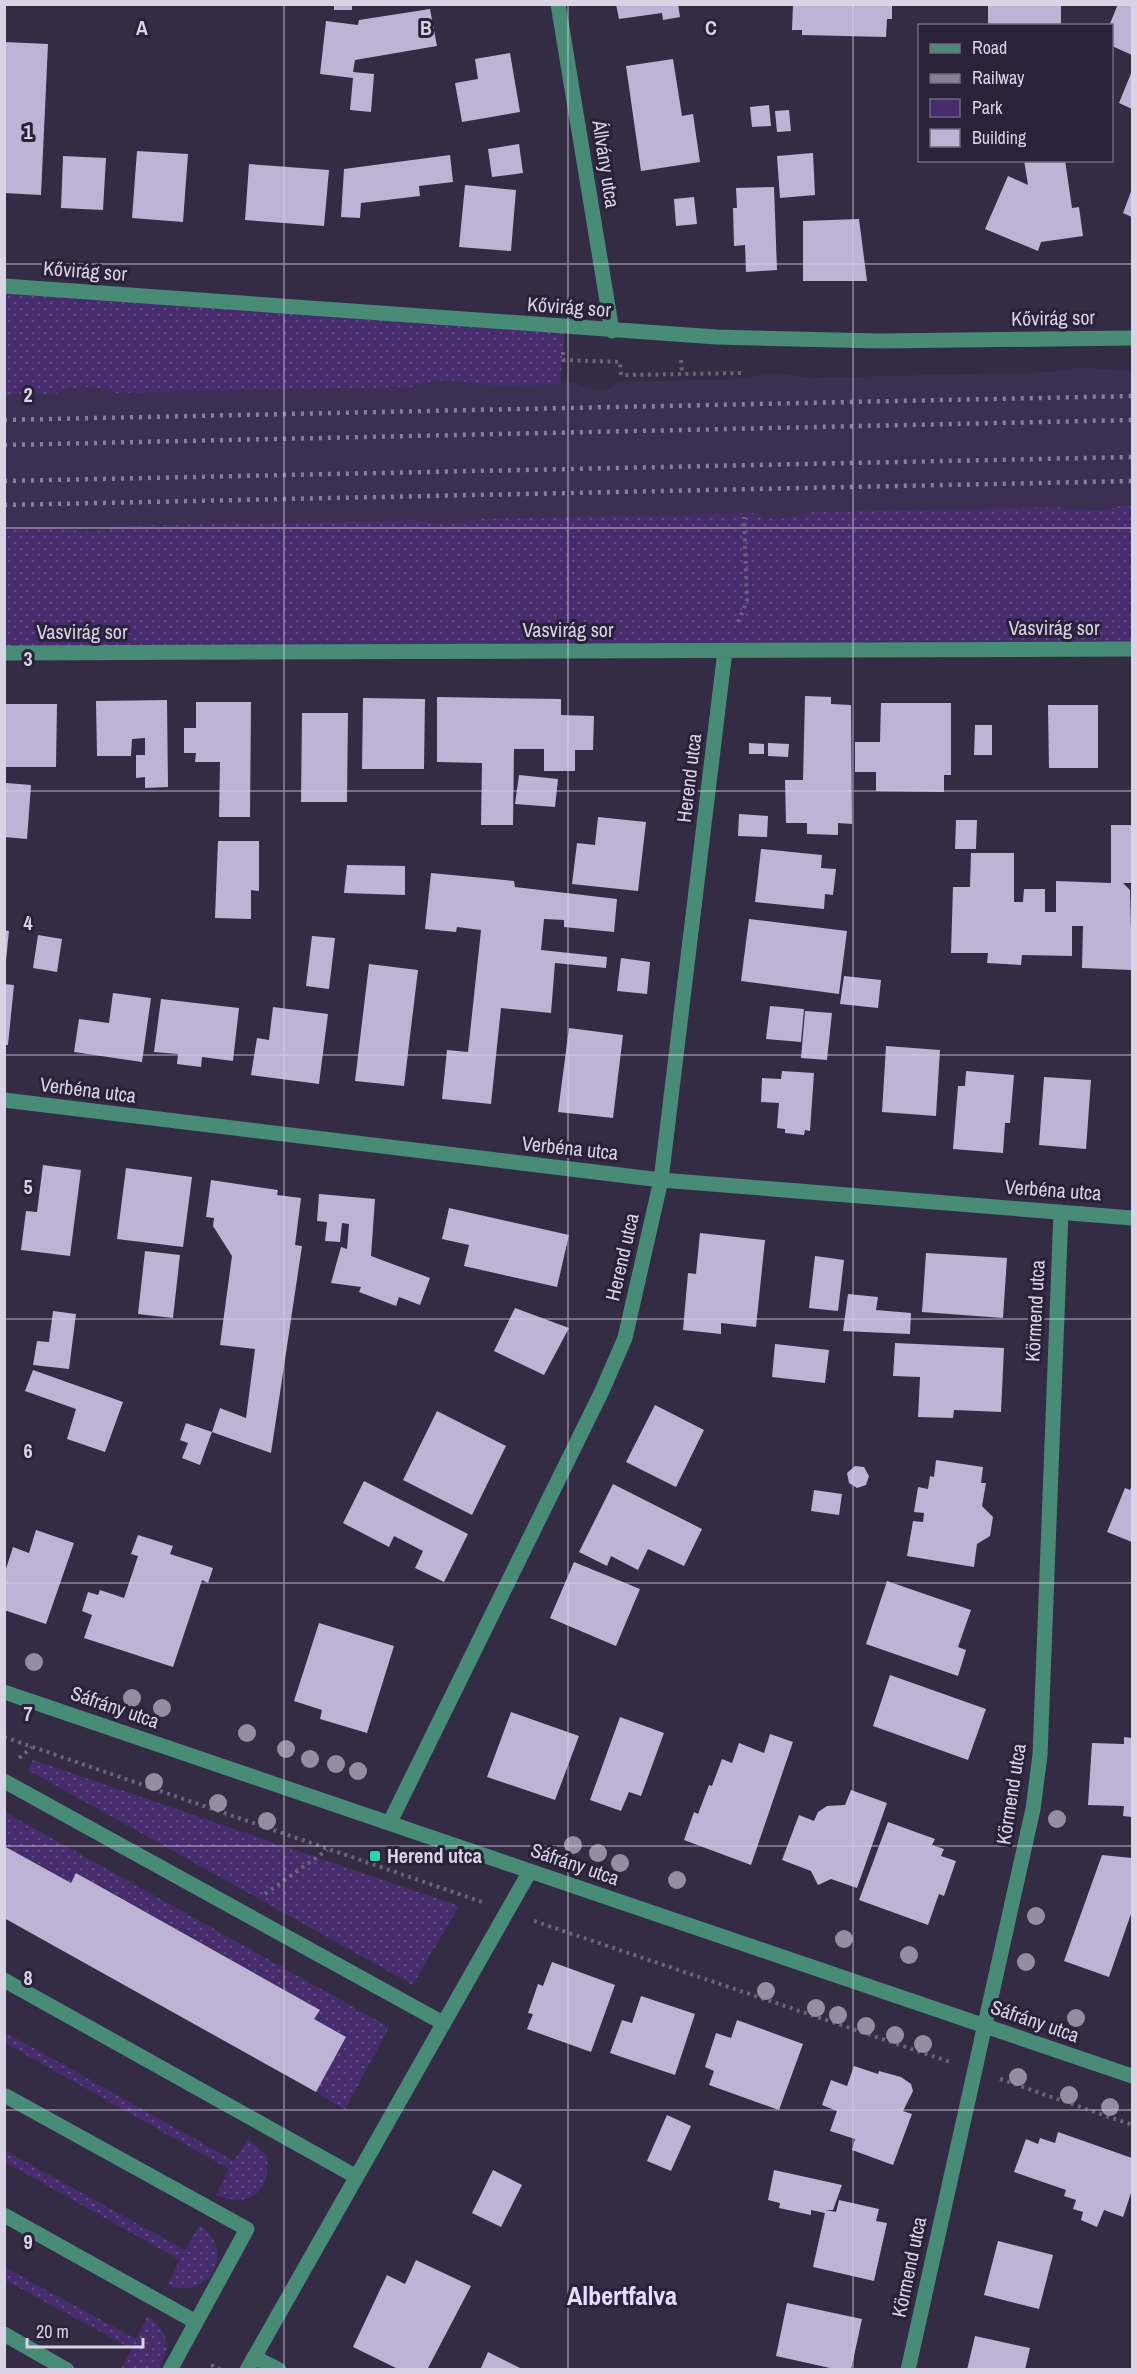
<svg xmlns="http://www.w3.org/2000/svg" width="1137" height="2374" viewBox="0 0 1137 2374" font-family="'Archivo Narrow',sans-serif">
<defs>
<pattern id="green-dots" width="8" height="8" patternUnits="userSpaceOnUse" patternTransform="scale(1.5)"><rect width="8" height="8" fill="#462c6c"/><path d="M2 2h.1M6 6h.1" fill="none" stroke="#604a81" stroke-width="1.8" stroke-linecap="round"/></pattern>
</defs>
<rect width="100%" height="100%" fill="#342b45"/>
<path fill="#3b3051" d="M1077,367L1132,371V505L1080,511L1058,507L810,512L789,517L765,519L760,513L475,519L459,524L436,526L415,520L118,526L98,532H75L53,528L5,529L4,395L53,394L69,388L93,387L116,393L414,387L435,380L457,379L479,384L574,383L594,389H609L619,382L748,379L760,374H785L806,378L1053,372Z"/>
<path fill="url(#green-dots)" d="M4,286L565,328L560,384C534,384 505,387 479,384C449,381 445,377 414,387L116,393L93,387L69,388L53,394L5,395Z
M1124,505H1132V649L5,653L4,529C20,528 37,526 52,528C82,530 86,536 118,526L415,520C437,526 454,526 475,519L760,513L765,519L789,517L810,512L1058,507C1082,512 1101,511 1124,505Z
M33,1760L459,1906L413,1985L28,1770Z
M5,1812L389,2027L345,2110L316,2092L346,2037L314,2019L319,2009L77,1873L71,1883L5,1846Z
M5,2032L234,2161L248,2139L267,2156C271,2192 250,2209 216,2195L229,2169L5,2043Z
M4,2150L185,2250L200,2225C237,2251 210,2302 167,2285L180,2260L5,2162Z
M4,2267L136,2339L148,2316C168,2331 173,2350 157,2369H121L132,2349L5,2280Z"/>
<path fill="#bdb3d4" d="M334,4H352V10H334Z
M616,4H678L680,17L663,20L662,13L619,19Z
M793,4H892V19H887L886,37L802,35V30H792Z
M988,4H1061V26H988Z
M1118,4H1132V55L1112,46V26H1109Z
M430,9L437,46L355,60L353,72L374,74L371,112L350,110L353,78L320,74L326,21L358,25L359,20Z
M4,42L48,44L41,195L4,193Z
M510,53L520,112L462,122L455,83L478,79L475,59Z
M673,59L682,116L693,114L700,162L641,171L626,66Z
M1132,71V109L1119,103Z
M769,105L771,126L752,127L750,107Z
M789,110L791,131L777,132L775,111Z
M519,144L523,173L492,177L488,149Z
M137,151L188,154L183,222L132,218Z
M813,153L815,195L780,198L777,156Z
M450,155L453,182L419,186L420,196L361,203L360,218L341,217L344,169Z
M63,156L106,158L103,210L61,208Z
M1024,160H1065L1072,208L1079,207L1083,236L1041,242L1038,251L985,229L1008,176L1028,185Z
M249,164L329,170L324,226L245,220Z
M465,185L516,190L511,251L459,247Z
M774,187L777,270L746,272L745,245L734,246L733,208H737L736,188Z
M1132,189V217L1123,213Z
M694,197L697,224L676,226L674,199Z
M859,219L867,281H803V221Z
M805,696L831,697V704L851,705L852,824L838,823V835L807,834V823H786L785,780H803Z
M437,697L561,699V715L594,716L593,750H575V771H544V749H514L513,825H481L482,763L437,762Z
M363,698L425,699L424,769H362Z
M167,700L168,787L145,788V777L136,778V755H145V738L132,739L131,756H97L96,701Z
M196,702H251L250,817H219L220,762H195L196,753H184V728H196Z
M881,703H951V775H944V792L876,791V772H855V742H880Z
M4,704H57L56,767H4Z
M1048,705H1098V768H1049Z
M302,713H348L347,802H301Z
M975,725H992V755H974Z
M749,743L764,744V754H749Z
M768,743L789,744L788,757L768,756Z
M519,775L558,779L555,807L515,804Z
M6,783L31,785L27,839L4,837Z
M739,814L768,816L767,837L738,836Z
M598,817L646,822L638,891L572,884L577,843L595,845Z
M956,820H977L976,849H955Z
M1111,825H1132V883H1123L1130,890L1132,970L1082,968L1083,926H1072V956L1022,955L1021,965L987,963L988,953H951L953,887H970L971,853H1014V902H1023L1024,889H1045V912H1056V881L1111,883Z
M218,841H259V891L251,890V919L215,918Z
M761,849L822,855L821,868L836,869L833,895L825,894L824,909L755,902Z
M347,865L405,866V895L344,893Z
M431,873L514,881L515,887L617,899L614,932L564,927V920L544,919L541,950L607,957L606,968L555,963L551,1013L501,1008L491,1104L442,1099L447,1050L468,1052L481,930L457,927L456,932L425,929Z
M749,919L847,931L839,994L741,981Z
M4,930L9,931L6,961H4Z
M38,935L62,939L57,972L33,968Z
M312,936L335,938L329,989L306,986Z
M621,958L650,962L647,994L617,991Z
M369,964L418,970L404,1086L355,1081Z
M844,976L881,980L878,1008L840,1004Z
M4,984L14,985L8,1045H4Z
M113,993L151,998L142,1062L74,1052L79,1019L109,1023Z
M161,999L239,1008L233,1061L202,1057L201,1067L177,1064L178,1054L154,1052Z
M770,1006L804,1009L801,1042L766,1039Z
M273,1007L328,1014L319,1084L251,1075L257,1038L269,1040Z
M805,1011L832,1013L827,1060L801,1058Z
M569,1028L623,1035L613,1118L558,1112Z
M886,1046L940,1050L936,1116L882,1112Z
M782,1071L814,1073L810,1131L805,1130L804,1135L785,1133V1129L777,1128L779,1103L761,1102L762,1078L781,1079Z
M966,1071L1014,1075L1010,1123H1005L1003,1153L953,1149L958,1086H965Z
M1044,1077L1091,1080L1086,1149L1039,1145Z
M43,1165L81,1170L70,1256L21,1250L26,1211L37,1212Z
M126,1168L192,1177L183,1247L117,1239Z
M211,1180L278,1190L277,1195L301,1198L295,1245L302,1246L271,1453L212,1432L200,1465L182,1458L188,1443L180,1440L186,1423L212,1432L220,1408L246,1418L255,1349L220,1345L232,1256L213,1226L214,1218L206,1217Z
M319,1194L375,1199L371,1256L430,1278L420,1305L399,1297L396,1306L359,1292L361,1287L331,1283L341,1247L347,1249L349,1224L342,1223L340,1242L325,1241L327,1222L317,1221Z
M449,1208L569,1235L557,1287L464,1266L469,1245L442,1239Z
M700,1233L765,1240L756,1327L721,1323V1334L683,1330L688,1273L696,1274Z
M145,1251L180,1255L173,1318L138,1314Z
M926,1253L1007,1258L1003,1318L922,1312Z
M815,1256L844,1260L838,1311L809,1308Z
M848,1294L878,1297L876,1310L911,1313L910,1334L843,1331Z
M515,1308L569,1328L544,1375L494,1351Z
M53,1311L76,1314L69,1369L33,1365L37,1341L49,1342Z
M895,1343L1004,1348L1001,1412L954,1410L953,1418L918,1417L920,1377L893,1376Z
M775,1344L829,1350L825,1383L772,1377Z
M33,1370L123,1402L105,1452L67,1439L76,1409L25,1391Z
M655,1405L704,1430L676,1487L626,1462Z
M437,1411L506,1446L472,1515L403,1480Z
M936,1460L983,1467L981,1483H986L982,1506L993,1517L990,1536L977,1544L974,1567L907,1556L913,1521L923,1522L924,1513L914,1512L918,1487L928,1489L930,1476L934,1477Z
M855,1466L864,1467L869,1476L866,1485L857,1488L849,1483L847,1473Z
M364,1481L468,1534L444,1582L415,1568L423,1551L394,1536L389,1547L343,1523Z
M613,1484L702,1529L684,1566L648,1549L638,1570L611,1556L607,1566L579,1552Z
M1132,1484V1542L1107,1532L1125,1488L1130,1490Z
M814,1490L842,1494L839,1515L811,1511Z
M36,1530L74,1543L46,1624L4,1610V1575L13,1547L29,1553Z
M138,1535L173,1546L170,1554L213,1568L208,1583L202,1580L173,1667L84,1638L92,1615L82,1611L88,1592L98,1595L100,1590L124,1598L138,1556L131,1554Z
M574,1562L640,1589L616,1646L550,1618Z
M887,1581L971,1610L958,1647L966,1650L958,1676L866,1644Z
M319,1623L394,1646L367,1733L320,1719L322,1710L294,1701Z
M890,1675L986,1709L968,1760L873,1726Z
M511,1712L579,1736L555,1800L487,1777Z
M620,1717L664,1733L641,1796L629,1792L621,1811L590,1800Z
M770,1734L793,1742L751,1865L684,1840L694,1812L698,1814L709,1785L712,1786L722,1759L732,1763L739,1743L764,1753Z
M1124,1737L1132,1738V1817L1123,1816L1124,1806L1088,1805L1092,1743L1124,1744Z
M851,1790L887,1803L857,1888L831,1879L818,1885L811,1871L782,1860L799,1815L814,1821L818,1812L827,1806L845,1805Z
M888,1822L935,1839L932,1845L944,1849L941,1856L956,1861L944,1896L939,1894L928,1925L859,1900Z
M4,1846L71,1883L76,1873L320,2010L314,2019L346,2037L316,2092L4,1918Z
M1102,1855L1132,1858V1911L1109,1977L1064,1961Z
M552,1962L615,1985L591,2052L527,2029L533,2014L528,2013L538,1984L543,1986Z
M641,1996L695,2014L675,2075L610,2053L622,2020L632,2023Z
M737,2020L803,2044L779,2110L709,2085L714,2071L705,2067L716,2033L731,2038Z
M854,2066L878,2074L879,2071L901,2077L911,2084L913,2091L903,2111L912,2114L893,2165L852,2150L855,2139L830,2131L837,2111L822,2105L831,2080L847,2086Z
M667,2115L691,2126L671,2171L647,2161Z
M1058,2132L1132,2158V2190L1123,2217L1104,2210L1097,2227L1081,2220L1083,2212L1073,2209L1076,2200L1064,2196L1066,2190L1014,2172L1026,2139L1038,2144L1040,2138L1055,2143Z
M493,2170L522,2185L501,2227L472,2213Z
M774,2170L842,2185L833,2210H825L836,2212L839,2200L879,2209L876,2221L887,2223L874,2281L813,2267L825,2213L811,2210V2215L779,2208L780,2203L768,2200Z
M998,2241L1053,2255L1039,2309L984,2295Z
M416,2260L471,2286L427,2370H400L353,2347L387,2275L405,2284Z
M787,2303L862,2319L851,2370H839L776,2356Z
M975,2336L1030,2348L1025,2370H967Z
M488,2352L524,2370H480Z"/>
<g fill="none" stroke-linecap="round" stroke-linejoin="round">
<path stroke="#6a6279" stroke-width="4" stroke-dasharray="3 4.5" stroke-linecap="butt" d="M563,352V360L620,362L621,375L743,373
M681,360L682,374
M738,622L747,601L744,517
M4,1737L482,1902
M19,1758L32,1747
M265,1894L327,1850
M534,1921L950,2062
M1000,2079L1132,2125
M211,2365L220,2369"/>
<path stroke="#488c78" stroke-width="15" d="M558,4L612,331
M4,286L716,337L879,341L1132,338
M4,653L1132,649
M4,1100L661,1180L1132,1218
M4,1692L1132,2076
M4,1781L443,2023
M390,1822L602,1391L625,1338L661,1180L725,651
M4,1980L355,2176
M6,2096L247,2229L170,2370
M4,2215L196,2322
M4,2334L67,2370
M254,2357L279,2370
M247,2370L530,1871
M908,2370L1033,1809L1040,1755L1061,1212"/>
<path stroke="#888196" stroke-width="4.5" stroke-dasharray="3 6" stroke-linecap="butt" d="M4,420L1132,396
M4,445L1132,420
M4,481L1132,457
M4,505L1132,481"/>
</g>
<g fill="#958da4">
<circle cx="34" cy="1662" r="9"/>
<circle cx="132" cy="1698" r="9"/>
<circle cx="162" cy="1708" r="9"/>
<circle cx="247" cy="1733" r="9"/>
<circle cx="286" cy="1749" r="9"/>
<circle cx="310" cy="1759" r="9"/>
<circle cx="336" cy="1764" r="9"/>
<circle cx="358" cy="1771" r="9"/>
<circle cx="154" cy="1782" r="9"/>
<circle cx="218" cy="1803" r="9"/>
<circle cx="1057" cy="1819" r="9"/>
<circle cx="267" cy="1821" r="9"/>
<circle cx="573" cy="1845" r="9"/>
<circle cx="598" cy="1853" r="9"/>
<circle cx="620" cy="1863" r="9"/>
<circle cx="677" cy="1880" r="9"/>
<circle cx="1036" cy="1916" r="9"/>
<circle cx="844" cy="1939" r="9"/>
<circle cx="909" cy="1955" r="9"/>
<circle cx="1026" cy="1962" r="9"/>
<circle cx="766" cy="1991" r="9"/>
<circle cx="816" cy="2008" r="9"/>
<circle cx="838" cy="2015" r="9"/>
<circle cx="1076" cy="2018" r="9"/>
<circle cx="866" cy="2026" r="9"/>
<circle cx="895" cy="2035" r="9"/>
<circle cx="923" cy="2044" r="9"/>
<circle cx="1018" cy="2077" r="9"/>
<circle cx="1069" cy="2095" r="9"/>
<circle cx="1110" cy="2107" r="9"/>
</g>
<path fill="none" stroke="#d9d4e5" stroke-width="1.5" stroke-opacity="0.55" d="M284,4V2370M568,4V2370M853,4V2370M4,264H1132M4,528H1132M4,791H1132M4,1055H1132M4,1319H1132M4,1583H1132M4,1846H1132M4,2110H1132"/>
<rect fill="#28d5ad" stroke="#2a213a" stroke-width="2" x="369" y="1850" width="12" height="12" rx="3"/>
<g text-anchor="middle" stroke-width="6" stroke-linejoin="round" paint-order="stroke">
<g font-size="20" fill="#d9d4e5" stroke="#2a213a">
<text transform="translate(606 164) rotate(81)" y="7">Állvány utca</text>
<text transform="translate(85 271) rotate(4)" y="7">Kővirág sor</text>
<text transform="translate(569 307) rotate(4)" y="7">Kővirág sor</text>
<text transform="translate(1053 318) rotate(-1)" y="7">Kővirág sor</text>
<text x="1054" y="635">Vasvirág sor</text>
<text x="568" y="637">Vasvirág sor</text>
<text x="82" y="639">Vasvirág sor</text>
<text transform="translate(689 778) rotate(-83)" y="7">Herend utca</text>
<text transform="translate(88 1090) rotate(7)" y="7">Verbéna utca</text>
<text transform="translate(570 1148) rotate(6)" y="7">Verbéna utca</text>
<text transform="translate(1053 1190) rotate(4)" y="7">Verbéna utca</text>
<text transform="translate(622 1257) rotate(-77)" y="7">Herend utca</text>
<text transform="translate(1035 1311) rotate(-87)" y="7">Körmend utca</text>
<text transform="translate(115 1707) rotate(19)" y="7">Sáfrány utca</text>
<text transform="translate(1011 1794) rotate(-81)" y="7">Körmend utca</text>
<text transform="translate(575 1864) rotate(19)" y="7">Sáfrány utca</text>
<text transform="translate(1035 2021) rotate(19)" y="7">Sáfrány utca</text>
<text transform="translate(909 2267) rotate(-78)" y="7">Körmend utca</text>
</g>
<g font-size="20" font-weight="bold" fill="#d9d4e5" stroke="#2a213a" text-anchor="start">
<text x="387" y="1863">Herend utca</text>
</g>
<g font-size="26" font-weight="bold" fill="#e6dcfe" stroke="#2a213a">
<text x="622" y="2305">Albertfalva</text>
</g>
</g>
<g font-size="20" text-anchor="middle" font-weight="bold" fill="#d9d4e5" stroke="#2a213a" stroke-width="6" stroke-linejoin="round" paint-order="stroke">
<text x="142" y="35">A</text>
<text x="426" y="35">B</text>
<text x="711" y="35">C</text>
<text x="28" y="139">1</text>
<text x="28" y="402">2</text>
<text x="28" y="666">3</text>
<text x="28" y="930">4</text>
<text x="28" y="1194">5</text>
<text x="28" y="1458">6</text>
<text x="28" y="1721">7</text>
<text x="28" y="1985">8</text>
<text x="28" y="2249">9</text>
</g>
<rect width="1137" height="2374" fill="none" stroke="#d9d4e5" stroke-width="12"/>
<rect x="918" y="24" width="195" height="138" fill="#2a213a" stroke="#70697e" stroke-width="1.5"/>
<rect x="930" y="44" width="30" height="9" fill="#488c78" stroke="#70697e" stroke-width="1.5"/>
<text x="972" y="54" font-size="18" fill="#d9d4e5">Road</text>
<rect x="930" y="74" width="30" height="9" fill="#888196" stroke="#70697e" stroke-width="1.5"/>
<text x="972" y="84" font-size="18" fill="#d9d4e5">Railway</text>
<rect x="930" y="99" width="30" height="18" fill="#462c6c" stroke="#70697e" stroke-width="1.5"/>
<text x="972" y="114" font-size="18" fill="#d9d4e5">Park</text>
<rect x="930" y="129" width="30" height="18" fill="#bdb3d4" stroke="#70697e" stroke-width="1.5"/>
<text x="972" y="144" font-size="18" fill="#d9d4e5">Building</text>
<path d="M27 2338v9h116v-9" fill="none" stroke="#d9d4e5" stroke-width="3"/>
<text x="36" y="2338" font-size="18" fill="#d9d4e5" stroke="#2a213a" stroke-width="4.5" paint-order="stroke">20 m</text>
</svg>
